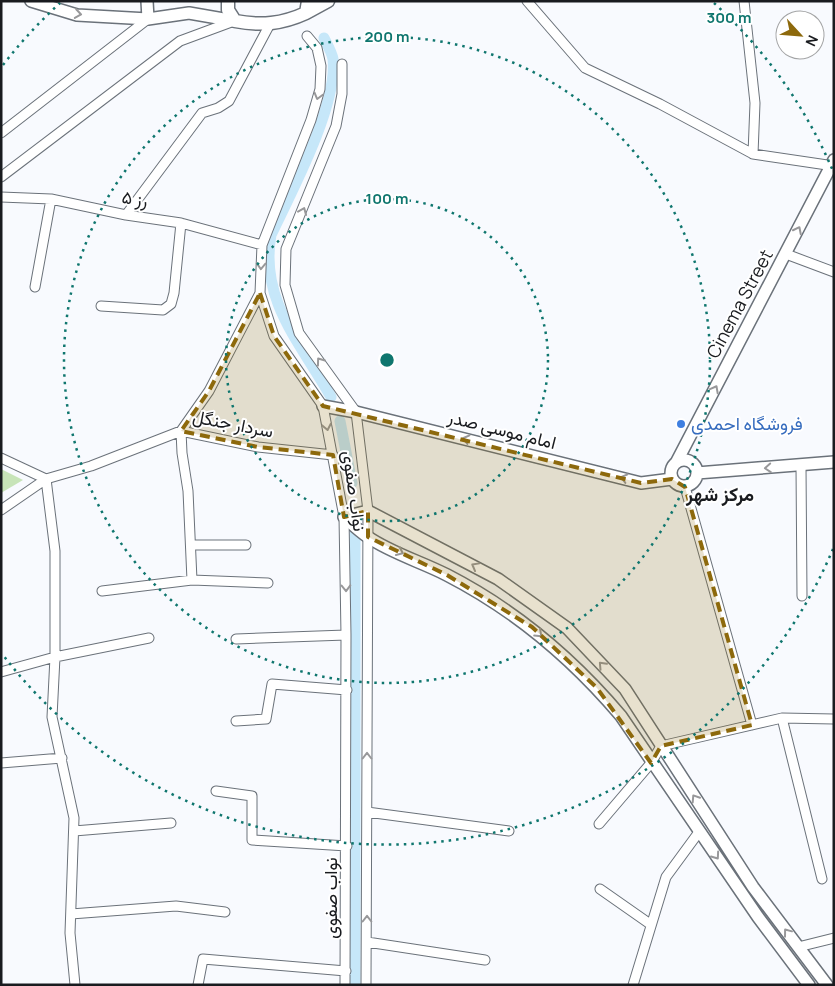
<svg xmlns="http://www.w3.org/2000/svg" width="835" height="986" viewBox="0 0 835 986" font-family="Manrope,Vazirmatn,sans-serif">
<rect width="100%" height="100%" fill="#f8fafe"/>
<path fill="#c7e4b8" d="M1,469L23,480L1,493Z"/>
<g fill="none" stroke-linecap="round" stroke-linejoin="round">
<path stroke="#c6e7f9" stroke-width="11" d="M324,38C327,44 332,53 333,59C338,105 291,193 271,235C259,300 302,345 331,397
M340,421L352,483
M355,523V985"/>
<g stroke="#6b727a" stroke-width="11">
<path id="minor" d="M527,1L585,68L660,104L753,154
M744,1L755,103L753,154L834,166
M307,36L317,48L321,66L320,89L311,120L262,245L260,293L274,336L323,406L344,517L346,635L345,985
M342,64V94L336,126L286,249L285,285L299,333L356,412L368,511L366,985
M1,133L148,19
M1,177L180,41L234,21
M1,197L51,199L126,215L181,223L262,245
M126,215L202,113L218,108L229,101L270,24
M786,254L834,272
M35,287L51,199
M101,306L163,310L171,304L174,293L181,223
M1,458L46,479L91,466L181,431L258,447L333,455
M801,466L802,596
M685,487L752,725
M1,510L46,479L55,551V657L52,717L74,818L70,933L75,985
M191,545H246
M192,580L268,583
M102,591L192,580L188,491L182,453L181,431L209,391L260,293
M236,639L346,635
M1,672L55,657L149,638
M782,718L822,879
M236,721L266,719L272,684L347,690
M1,763L62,758
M216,791L252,796V840L347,846
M367,812L509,831
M599,824L651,763L661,746L782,718L834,719
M74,831L171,823
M600,889L650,924
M71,914L176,906L225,912
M367,942L485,960
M798,947L834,938
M198,985L203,959L346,971
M633,985L666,877L699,832"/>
</g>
<g stroke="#6b727a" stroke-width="14">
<path id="tertiary" d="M31,1L77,15L148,19L189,13L235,21
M147,1L148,19
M323,406L356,412L641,483L672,479
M671 473a13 13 0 1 1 26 0a13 13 0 1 1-26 0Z
M676,463L834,160
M697,473L834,462
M344,517L368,511L498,579L567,628L625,689L753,887L827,985
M344,517C352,524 359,531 368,537C391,553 422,562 447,575C515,610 572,658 621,716L758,917L809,985"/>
</g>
<g stroke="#6b727a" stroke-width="15">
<path id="secondary" d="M228,1V10L235,21C261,26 282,24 306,13L308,1
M306,13L328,1"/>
</g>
<use href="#minor" stroke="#fff" stroke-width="9"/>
<use href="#tertiary" stroke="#fff" stroke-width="11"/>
<use href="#secondary" stroke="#fff" stroke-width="12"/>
</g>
<defs><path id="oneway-chevron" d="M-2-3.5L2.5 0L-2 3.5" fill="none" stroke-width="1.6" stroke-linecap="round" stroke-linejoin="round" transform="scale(1.25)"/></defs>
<g stroke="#98989a">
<use href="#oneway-chevron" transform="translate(78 14) rotate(9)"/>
<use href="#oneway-chevron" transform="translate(318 96) rotate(105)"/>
<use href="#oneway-chevron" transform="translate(303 211) rotate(-67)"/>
<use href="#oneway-chevron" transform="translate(798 230) rotate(-63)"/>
<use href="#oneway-chevron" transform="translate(261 266) rotate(92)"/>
<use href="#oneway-chevron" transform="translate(320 361) rotate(-126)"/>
<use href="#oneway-chevron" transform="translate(715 389) rotate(-62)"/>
<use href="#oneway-chevron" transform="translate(327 427) rotate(79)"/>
<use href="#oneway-chevron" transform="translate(466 439) rotate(-166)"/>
<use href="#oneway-chevron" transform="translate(768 468) rotate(176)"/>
<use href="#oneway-chevron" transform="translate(624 478) rotate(-166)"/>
<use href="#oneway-chevron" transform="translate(400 552) rotate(25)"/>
<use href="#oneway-chevron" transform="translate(475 566) rotate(-151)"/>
<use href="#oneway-chevron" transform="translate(346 588) rotate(89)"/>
<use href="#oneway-chevron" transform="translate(539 634) rotate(43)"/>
<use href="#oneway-chevron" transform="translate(602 665) rotate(-133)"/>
<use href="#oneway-chevron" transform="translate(367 756) rotate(-90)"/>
<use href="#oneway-chevron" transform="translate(695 798) rotate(-123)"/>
<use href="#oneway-chevron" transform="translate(716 856) rotate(55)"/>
<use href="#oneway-chevron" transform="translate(367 919) rotate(-90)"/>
<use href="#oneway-chevron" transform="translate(787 932) rotate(-127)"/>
</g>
<path fill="#8d690c" fill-opacity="0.2" stroke="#8d690c" stroke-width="4" stroke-dasharray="10 6" stroke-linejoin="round" d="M260,293L274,336L323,406L641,483L672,479L685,487L752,725L661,746L651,763L597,688L532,627L447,575L368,537V511L344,517L333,455L258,447L181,431L209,391Z"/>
<g fill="none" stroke="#0f766e" stroke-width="2.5" stroke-dasharray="2.5 5">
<circle cx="387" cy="360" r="161"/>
<circle cx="387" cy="360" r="323"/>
<path d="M833 549A484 484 0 0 1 3 655M3 65A484 484 0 0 1 60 3M714 3A484 484 0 0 1 833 171"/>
</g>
<circle fill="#3f7fe0" stroke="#fff" stroke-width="2" cx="681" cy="424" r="5"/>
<g text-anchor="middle" stroke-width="4" stroke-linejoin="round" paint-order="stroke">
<g font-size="18" fill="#191b1f" stroke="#fff">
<text transform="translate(135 199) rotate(10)" y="6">رز ۵</text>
<text transform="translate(740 304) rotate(-62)" y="6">Cinema Street</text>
<text transform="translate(233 424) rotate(11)" y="6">سردار جنگل</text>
<text transform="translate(502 430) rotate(14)" y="6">امام موسی صدر</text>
<text transform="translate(354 491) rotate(82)" y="6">نواب صفوی</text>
<text transform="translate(331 898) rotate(-90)" y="6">نواب صفوی</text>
</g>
<g font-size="18" fill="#366cbe" stroke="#fff" text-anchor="start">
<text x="691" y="430">فروشگاه احمدی</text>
</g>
<g font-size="19" font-weight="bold" fill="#191b1f" stroke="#fff">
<text x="720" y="501">مرکز شهر</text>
</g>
</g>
<circle cx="387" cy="360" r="8" fill="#0f766e" stroke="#fff" stroke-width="2.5"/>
<g font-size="15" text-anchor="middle" font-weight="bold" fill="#0f766e" stroke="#fff" stroke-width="4" stroke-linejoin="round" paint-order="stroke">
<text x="729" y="23">300 m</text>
<text x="387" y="42">200 m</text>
<text x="387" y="204">100 m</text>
</g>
<rect width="835" height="986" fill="none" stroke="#191b1f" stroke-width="5"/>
<g transform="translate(800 35) rotate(116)"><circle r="24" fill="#ffffff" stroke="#a3a4a5"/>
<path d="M0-4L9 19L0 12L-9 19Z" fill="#8d690c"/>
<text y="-8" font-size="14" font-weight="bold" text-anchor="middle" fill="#191b1f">N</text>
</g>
</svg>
